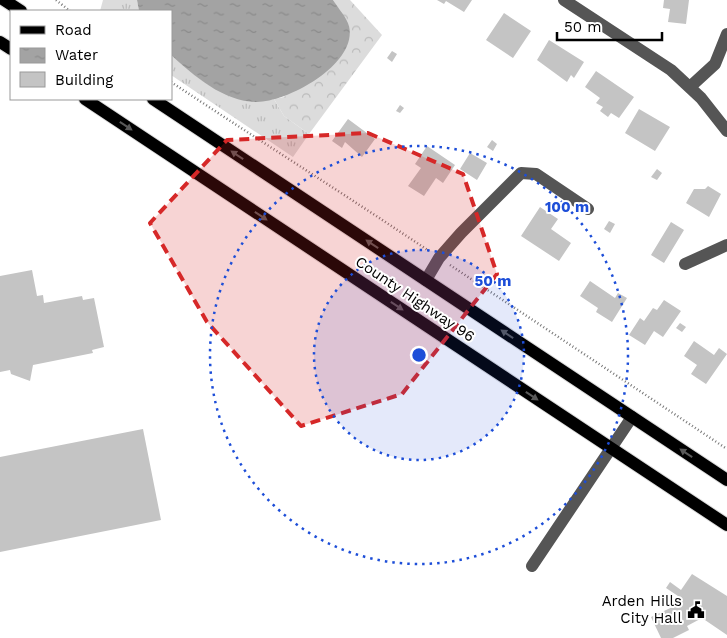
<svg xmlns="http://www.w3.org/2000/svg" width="727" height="638" viewBox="0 0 727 638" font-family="'Work Sans',sans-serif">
<defs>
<pattern id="grass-tufts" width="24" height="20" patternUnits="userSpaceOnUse" patternTransform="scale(1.25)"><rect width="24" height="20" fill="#dcdcdc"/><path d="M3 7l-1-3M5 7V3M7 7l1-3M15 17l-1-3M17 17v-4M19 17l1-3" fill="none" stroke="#bbb"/></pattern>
<pattern id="forest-crowns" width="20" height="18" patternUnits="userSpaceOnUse" patternTransform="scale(1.25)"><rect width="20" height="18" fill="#dcdcdc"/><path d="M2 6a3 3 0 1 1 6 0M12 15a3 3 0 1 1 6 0" fill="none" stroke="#bbb"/></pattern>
<pattern id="water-ripples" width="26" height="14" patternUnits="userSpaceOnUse" patternTransform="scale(1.25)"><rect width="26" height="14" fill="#a3a3a3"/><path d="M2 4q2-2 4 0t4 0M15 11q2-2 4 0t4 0" fill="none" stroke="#8b8b8b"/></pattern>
</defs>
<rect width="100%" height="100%" fill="#fff"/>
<path fill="url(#grass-tufts)" d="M103,0H137L139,11H100Z
M171,55C202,83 231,106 274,99L284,116L309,134L293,157L171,75Z"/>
<path fill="url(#forest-crowns)" d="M333,0H350L382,35L309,134L284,116L274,99L284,97L349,26Z"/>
<path fill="url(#water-ripples)" d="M137,0H333C338,8 347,18 349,26C358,64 288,102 257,102C224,102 194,76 171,55V11H139Z"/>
<path fill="#c4c4c4" d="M437,0H472L464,12L446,1L444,4Z
M664,0H689L686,24L668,22L670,9L663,8Z
M504,13L531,31L513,58L486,40Z
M549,40L584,62L574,78L571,75L567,82L537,60Z
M392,51L397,54L392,62L387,58Z
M596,71L634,97L619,118L611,113L608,117L600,111L603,107L596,103L600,98L585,87Z
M400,105L404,108L400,113L396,111Z
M639,109L670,127L655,151L625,133Z
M348,119L375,139L362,157L345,142L342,148L332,141Z
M492,140L497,144L493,151L487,147Z
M427,146L455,165L443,183L436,178L424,196L408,186L421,168L415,164Z
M470,153L487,163L477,180L460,169Z
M657,169L662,173L657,180L651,177Z
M708,186L721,194L709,217L686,203L694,189H705Z
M540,207L558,219L551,229L571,243L559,261L521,236Z
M609,221L615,224L610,233L604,229Z
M671,222L684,230L664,263L651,255Z
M32,270L37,296L43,295L44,303L82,296L83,300L94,298L104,347L92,350L93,353L33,365L30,381L11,374L10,370L0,372V276Z
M590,281L615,298L618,293L627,298L612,322L596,312L598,308L580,296Z
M664,300L681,311L663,337L654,331L645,345L629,335L640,318L644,321L653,308L657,310Z
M680,323L686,327L682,332L676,328Z
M694,341L714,355L719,348L727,354L706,384L691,374L697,365L684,356Z
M143,429L161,520L0,552V457Z
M692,574L727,596V635L702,618L687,626L689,630L673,638H661L651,617L679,604L674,601L678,596L666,588L670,582L681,590Z"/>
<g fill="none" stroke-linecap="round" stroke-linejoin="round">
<g stroke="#dbdbdb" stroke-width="14">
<path id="major" d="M4,0L21,11
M0,42L11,49
M85,99L727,525
M153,99L727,480"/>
</g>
<path stroke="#777" stroke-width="2.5" stroke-dasharray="1 2.5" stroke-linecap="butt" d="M56,0L70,11
M171,82C257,139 344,194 429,251
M450,265L727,449"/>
<path stroke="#555" stroke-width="12" d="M564,0L671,70L701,98L727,131
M691,86L715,64L727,34
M685,264L727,245
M426,280L439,258L461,233L521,173L536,174L588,209
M532,566L632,417"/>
<use href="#major" stroke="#000" stroke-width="12"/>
</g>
<defs><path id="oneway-solid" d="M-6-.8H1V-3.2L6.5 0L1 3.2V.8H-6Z" transform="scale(1.25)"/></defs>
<g fill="#595959">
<use href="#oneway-solid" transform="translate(126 126) rotate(34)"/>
<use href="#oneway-solid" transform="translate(237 155) rotate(-146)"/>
<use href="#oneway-solid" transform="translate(261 216) rotate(34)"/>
<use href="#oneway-solid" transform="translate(372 244) rotate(-146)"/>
<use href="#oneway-solid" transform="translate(397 306) rotate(34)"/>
<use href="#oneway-solid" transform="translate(507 334) rotate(-146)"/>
<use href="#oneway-solid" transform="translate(532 396) rotate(34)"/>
<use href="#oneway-solid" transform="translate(686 453) rotate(-146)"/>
</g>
<path fill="#d62828" fill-opacity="0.2" stroke="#d62828" stroke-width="4" stroke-dasharray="10 6" stroke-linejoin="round" d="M368,133L463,174L497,274L402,394L301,426L207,322L150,223L227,140Z"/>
<circle cx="419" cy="355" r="105" fill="#1d4ed8" fill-opacity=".12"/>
<g fill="none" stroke="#1d4ed8" stroke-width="2.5" stroke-dasharray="2.5 5">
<circle cx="419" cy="355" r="105"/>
<circle cx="419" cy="355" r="209"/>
</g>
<defs>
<g id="civic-bare" transform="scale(1.35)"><path d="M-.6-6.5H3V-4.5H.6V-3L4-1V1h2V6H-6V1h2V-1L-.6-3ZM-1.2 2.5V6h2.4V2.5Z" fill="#000" stroke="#fff" stroke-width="2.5" paint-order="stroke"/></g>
</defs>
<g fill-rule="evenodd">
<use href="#civic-bare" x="696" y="610"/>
</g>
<g text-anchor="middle" stroke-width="4" stroke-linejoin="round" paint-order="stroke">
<g font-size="15" fill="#000" stroke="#fff">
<text transform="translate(415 299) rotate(34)" y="5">County Highway 96</text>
</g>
<g font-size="15" fill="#000" stroke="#fff" text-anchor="end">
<text x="682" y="606">Arden Hills<tspan x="682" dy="17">City Hall</tspan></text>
</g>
</g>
<circle cx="419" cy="355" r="8" fill="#1d4ed8" stroke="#fff" stroke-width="2.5"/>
<g font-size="15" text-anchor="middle" font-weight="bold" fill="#1d4ed8" stroke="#fff" stroke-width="4" stroke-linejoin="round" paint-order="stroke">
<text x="567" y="212">100 m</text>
<text x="493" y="286">50 m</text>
</g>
<rect x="10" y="10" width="162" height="90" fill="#ffffff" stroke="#999999"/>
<rect x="20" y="26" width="25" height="8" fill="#000000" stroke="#999999"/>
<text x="55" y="35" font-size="15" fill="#000000">Road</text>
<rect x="20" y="48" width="25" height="15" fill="url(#water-ripples)" stroke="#999999"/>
<text x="55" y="60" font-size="15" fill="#000000">Water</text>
<rect x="20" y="72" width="25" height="15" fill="#c4c4c4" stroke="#999999"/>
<text x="55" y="85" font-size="15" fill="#000000">Building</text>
<path d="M557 32v8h105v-8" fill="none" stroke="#000000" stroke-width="2.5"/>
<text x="564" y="32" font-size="15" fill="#000000" stroke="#ffffff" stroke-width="4" paint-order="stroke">50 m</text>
</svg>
